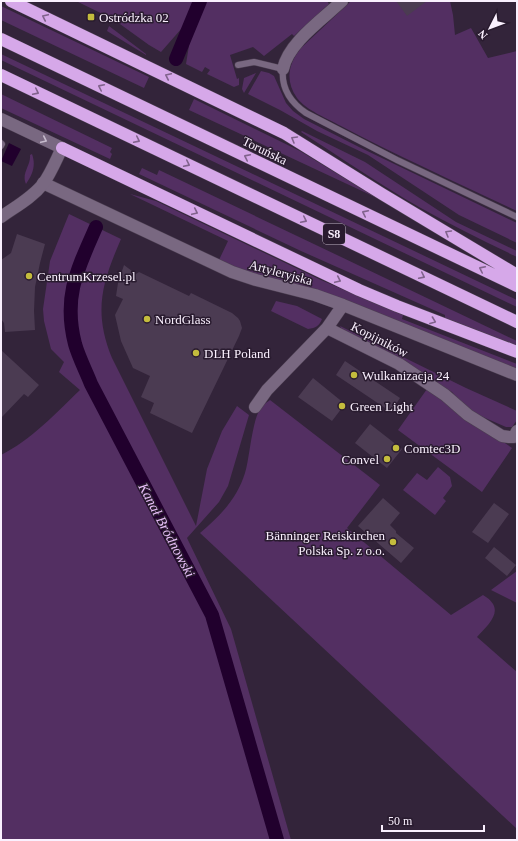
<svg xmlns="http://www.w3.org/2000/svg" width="518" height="841" viewBox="0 0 518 841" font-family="'Times New Roman',serif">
<rect width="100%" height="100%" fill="#33243a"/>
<path fill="#532f62" d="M76,1H195L182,28L161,52L149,45L113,19Z
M204,1H327L329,4L294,36L292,34L264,56L253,47L230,55L237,79L239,78V85L234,87L207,74L210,70L205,67L202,72L186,64L191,33Z
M351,1H450L453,15L455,35L471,28L488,58L517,51V211C458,183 398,156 341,126C328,119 306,110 297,98C285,81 288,64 301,48Z
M1,6L149,77L144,88L1,20Z
M109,26L146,54V55L107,31Z
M1,54L517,300V307L1,60Z
M261,71L269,73L274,76L286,103L293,111L304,119L359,147L517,223V243L459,215L368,155L317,131L280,110L248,94Z
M256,73L244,93L242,89L244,78Z
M1,94L112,148L110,152L112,154L110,159L1,108Z
M194,99L300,151L377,198L189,110Z
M302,131L365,162L456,222L517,251V257C484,241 451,225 419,207C379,184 340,157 301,132Z
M32,154C36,165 33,174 26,184C21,173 31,166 30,155Z
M142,168L157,175L159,170L517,341V346L445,318V315L301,251L139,174Z
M130,194L156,201L321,280L403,315L402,319L517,364V371L236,268L219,260L228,241Z
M69,214L121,239C102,283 93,311 112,358L196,526L207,469L222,431L237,406L249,415L228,486L219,502L187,538L231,629L291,840H1V455C31,440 56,413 80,390L59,372L64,362L51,349L44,321L43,309L50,261Z
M276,301L297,306L322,319C319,326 316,328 308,329L271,311Z
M340,326L466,388L517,411V420L512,427H506L469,411L460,402L452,392L342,330Z
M427,389L512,448L482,492L398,430Z
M270,400L380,485L347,528L451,615L483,595C507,609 489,624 477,637L517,672V829L200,533C220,516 237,499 245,473C250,458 252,415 263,405C265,403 268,402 270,400Z
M438,467L450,477L452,486L443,498L446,501L435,515L403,490L417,473L427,480Z
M517,571V603L491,590Z"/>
<path fill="#21002d" d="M9,143L21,149L12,166L1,161Z"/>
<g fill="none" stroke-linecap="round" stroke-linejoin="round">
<path stroke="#21002d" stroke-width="14" d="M176,59L200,1
M96,227C77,270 63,297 75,344C79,358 86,371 91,384L212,615L277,840"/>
</g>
<path fill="#4b3b52" d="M396,1H427L407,16Z
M17,234L45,244L40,263L35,287L34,311L35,330L5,332L4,323L1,319V260L11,253Z
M124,265L136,274L139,272L189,296L191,293L232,313L238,318L240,321L242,328L239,336L192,433L150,413L154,403L141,397L150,376L133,368L121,341L115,315L123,299L116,296L118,283Z
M1,350L39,385L28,397L24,394L1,418Z
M345,361L400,398L391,412L336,375Z
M313,378L345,404L332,421L298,397Z
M370,424L402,449L387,468L355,443Z
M383,498L400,513L390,525L396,531V533L414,548L401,563L358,526Z
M494,503L509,514L488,543L472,532Z
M494,547L516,565L507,576L485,558Z"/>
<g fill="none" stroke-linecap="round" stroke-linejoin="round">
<g stroke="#4c3f51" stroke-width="7">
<path id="lane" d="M238,65L254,62L283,69C281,88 290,102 306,113L397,160L517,217
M1,143L2,144L1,146"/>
</g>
<g stroke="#4c3f51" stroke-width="13">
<path id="street" d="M283,69C288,43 323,19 342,1
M43,183L232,272L256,280L315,295L343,305L517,375
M327,328L399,364L445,395L468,415L502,436L509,437H514L517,431
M255,407L267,390L327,328L343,305"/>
</g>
<g stroke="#4c3f51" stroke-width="13">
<path id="secondary" d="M1,119L62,148C56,160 51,173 43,184C32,198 15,207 1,217"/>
</g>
<g stroke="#4c3f51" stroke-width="13">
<path id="highway" d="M11,1L284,133L382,194L517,275
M1,39L517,286
M1,75L517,322
M62,148L359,290L397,306L517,352"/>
</g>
<use href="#lane" stroke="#796881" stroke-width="6"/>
<use href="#street" stroke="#796881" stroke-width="12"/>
<use href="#secondary" stroke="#796881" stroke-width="12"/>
<use href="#highway" stroke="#d6a8e9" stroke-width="12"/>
</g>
<defs><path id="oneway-chevron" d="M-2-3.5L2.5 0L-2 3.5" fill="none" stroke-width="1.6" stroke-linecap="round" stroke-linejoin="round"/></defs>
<g stroke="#80628c">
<use href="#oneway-chevron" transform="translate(45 17) rotate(-155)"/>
<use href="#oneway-chevron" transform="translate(168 76) rotate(-155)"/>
<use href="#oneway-chevron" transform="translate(101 87) rotate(-154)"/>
<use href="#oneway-chevron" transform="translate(36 92) rotate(26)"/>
<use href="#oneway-chevron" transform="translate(294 139) rotate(-150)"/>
<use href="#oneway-chevron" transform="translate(137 140) rotate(26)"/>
<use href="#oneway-chevron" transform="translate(247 157) rotate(-154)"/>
<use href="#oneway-chevron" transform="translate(187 164) rotate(26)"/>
<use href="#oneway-chevron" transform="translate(195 212) rotate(25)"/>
<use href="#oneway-chevron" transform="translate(365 213) rotate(-154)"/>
<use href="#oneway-chevron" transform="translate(304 220) rotate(26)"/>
<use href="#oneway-chevron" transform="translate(448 233) rotate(-150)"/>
<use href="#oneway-chevron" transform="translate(482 269) rotate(-154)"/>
<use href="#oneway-chevron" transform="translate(422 276) rotate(26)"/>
<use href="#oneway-chevron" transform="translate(338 280) rotate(25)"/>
<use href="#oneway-chevron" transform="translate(433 321) rotate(21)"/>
</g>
<use stroke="#c6bacc" href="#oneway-chevron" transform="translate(44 140) rotate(25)"/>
<g fill="#c4bc3d" stroke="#291b2f" stroke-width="1.5">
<rect x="87" y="13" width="8" height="8" rx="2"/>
<circle cx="29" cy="276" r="4"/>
<circle cx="147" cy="319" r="4"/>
<circle cx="196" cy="353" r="4"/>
<circle cx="354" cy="375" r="4"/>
<circle cx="342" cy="406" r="4"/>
<circle cx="396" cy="448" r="4"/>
<circle cx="387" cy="459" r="4"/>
<circle cx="393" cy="542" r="4"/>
</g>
<g text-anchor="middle" stroke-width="3" stroke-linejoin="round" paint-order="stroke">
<rect fill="#291b2f" stroke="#bbb0c0" stroke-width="1" x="323" y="224" width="22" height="20" rx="3"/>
<g font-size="12" font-weight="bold" fill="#faf0fe">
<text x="334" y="238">S8</text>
</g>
<g font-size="13" fill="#faf0fe" stroke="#291b2f" text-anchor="start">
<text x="99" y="22">Ostródzka 02</text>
<text x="37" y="281">CentrumKrzesel.pl</text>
<text x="155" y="324">NordGlass</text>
<text x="204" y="358">DLH Poland</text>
<text x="362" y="380">Wulkanizacja 24</text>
<text x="350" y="411">Green Light</text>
<text x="404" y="453">Comtec3D</text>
<text x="379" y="464" text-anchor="end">Convel</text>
<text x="385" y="540" text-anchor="end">Bänninger Reiskirchen<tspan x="385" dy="15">Polska Sp. z o.o.</tspan></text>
</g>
<g font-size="13" fill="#faf0fe" stroke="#291b2f">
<text transform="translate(265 150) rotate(26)" y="5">Toruńska</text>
<text transform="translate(281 272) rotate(15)" y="5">Artyleryjska</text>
<text transform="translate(380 339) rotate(27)" y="5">Kopijników</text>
</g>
<g font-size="14" font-style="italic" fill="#e9c0fa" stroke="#291b2f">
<text transform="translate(167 530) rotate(62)" y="5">Kanał Bródnowski</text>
</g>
</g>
<rect width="518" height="841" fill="none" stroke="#faf0fe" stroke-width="4"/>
<g transform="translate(490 28) rotate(228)" stroke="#291b2f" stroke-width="3" paint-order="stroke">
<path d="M0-3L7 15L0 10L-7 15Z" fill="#faf0fe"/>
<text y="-6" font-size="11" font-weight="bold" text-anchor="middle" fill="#faf0fe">N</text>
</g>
<path d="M382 825v6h102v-6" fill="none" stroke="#faf0fe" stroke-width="2"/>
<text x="388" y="825" font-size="12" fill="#faf0fe" stroke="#291b2f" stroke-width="3" paint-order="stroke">50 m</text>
</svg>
